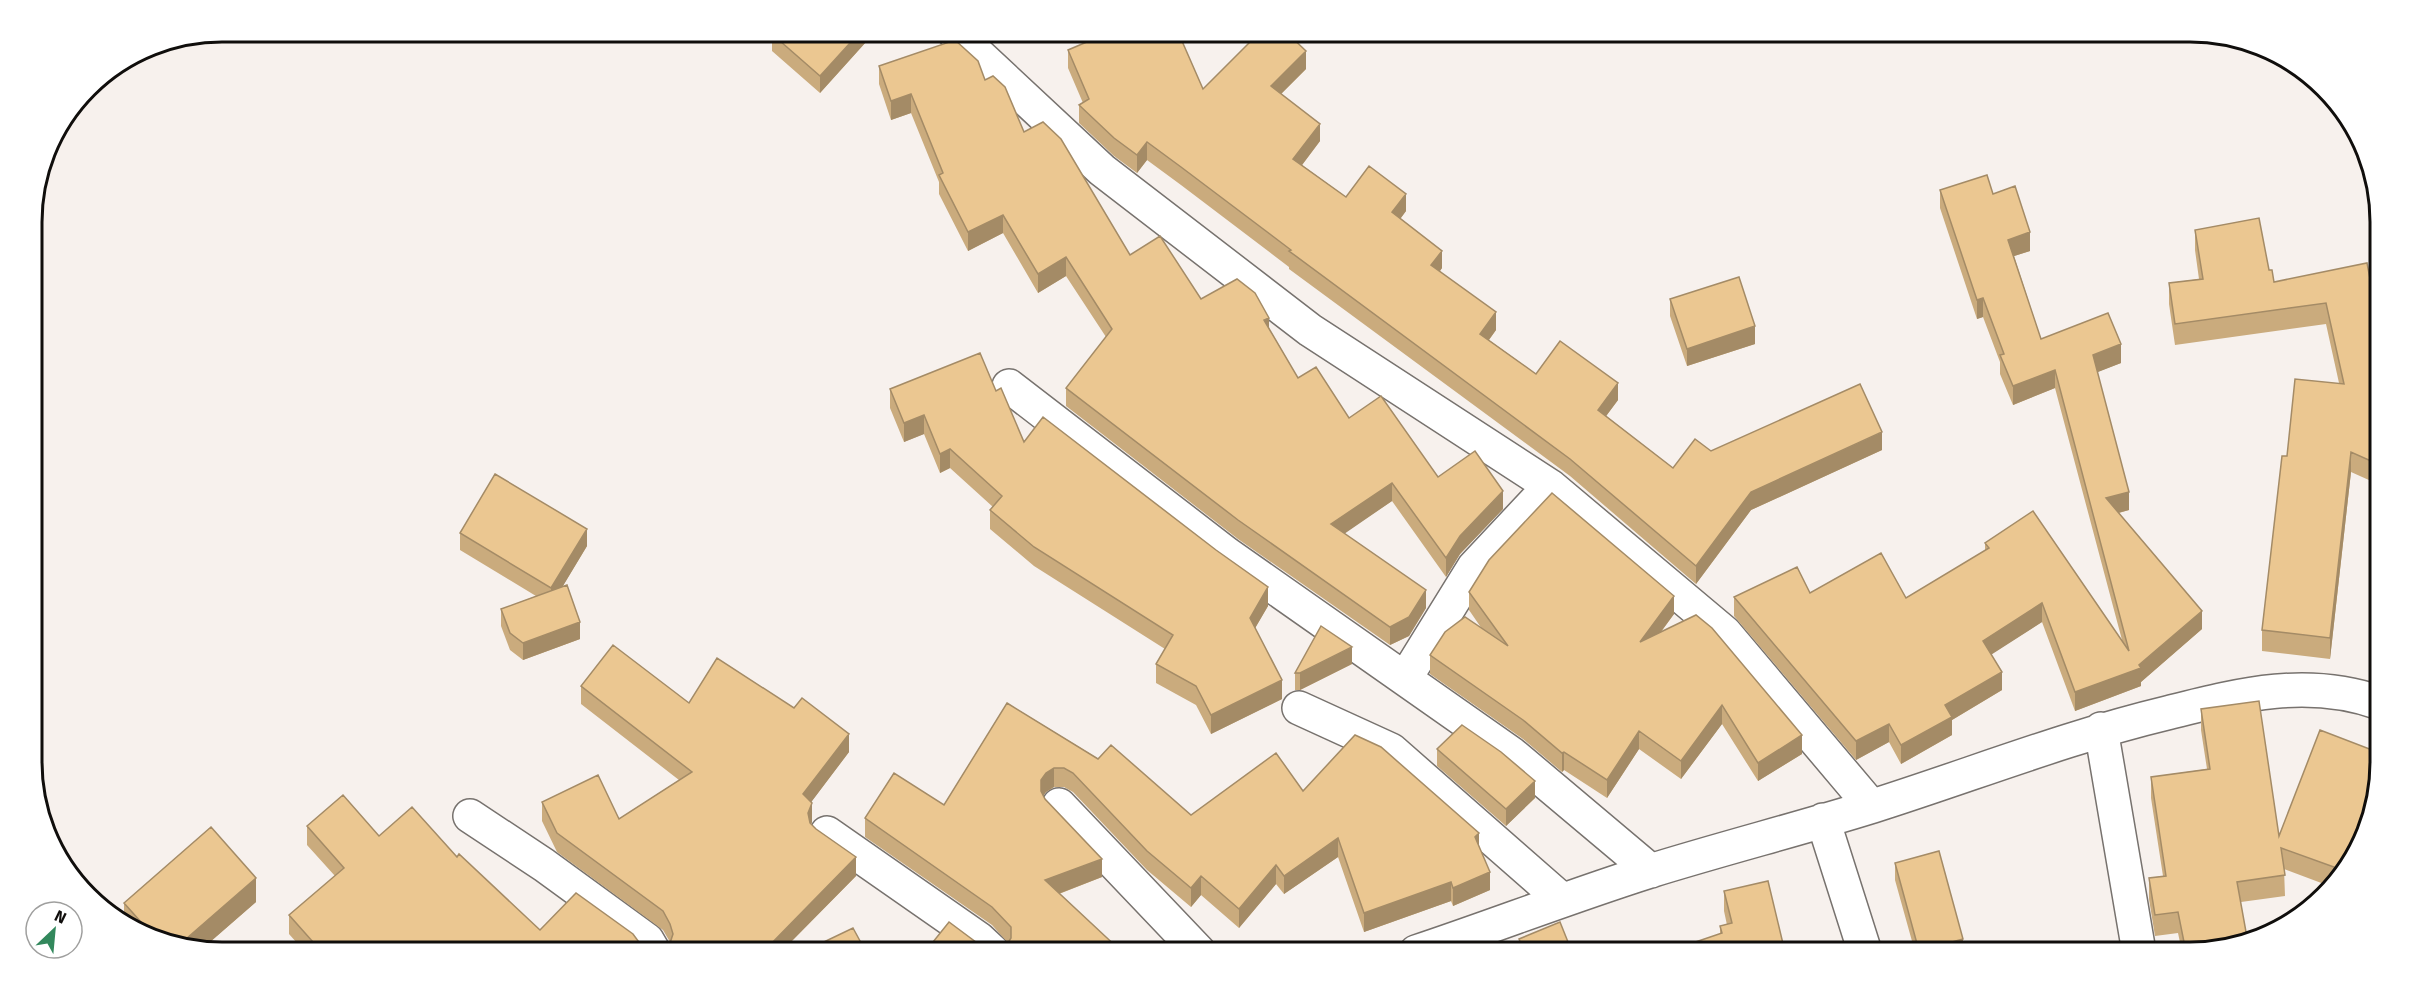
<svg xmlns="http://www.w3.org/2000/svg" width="2412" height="984" viewBox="0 0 2412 984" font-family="'Fira Sans',sans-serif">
<rect width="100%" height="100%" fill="#f7f1ed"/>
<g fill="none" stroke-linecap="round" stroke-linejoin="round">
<g stroke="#77726e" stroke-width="36">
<path id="minor" d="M954,32L1102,170L1310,330L1550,486L1725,633L1871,806
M1009,386L1227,554L1512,754L1651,871
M1406,677L1474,567L1550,486
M1299,708L1391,750L1562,900
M2101,729L2139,952
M1059,805L1199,952
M470,816L544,865L647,940L654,952
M1823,820L1865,952
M827,833L979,939L993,952
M1416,952C1494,926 1571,896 1650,871C1724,848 1799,829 1873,806C1971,775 2067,737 2167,713C2239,695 2307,677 2380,703"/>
</g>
<use href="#minor" stroke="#fff" stroke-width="33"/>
</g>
<path fill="#caab7d" d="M774,32H875L820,93L772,51V34Z
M1102,32H1178L1203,89L1306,69L1281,94L1320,141L1302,165L1346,197L1406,211L1400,219L1442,268L1440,271L1496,330L1489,340L1536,374L1618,400L1606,416L1673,468L1711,451L1882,450L1751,510L1696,584L1570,476L1289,269V267L1181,185L1147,160L1137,173L1114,156L1079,123V105L1083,103L1068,68V50L1102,36Z
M879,66L985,80L1024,132L1130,255L1201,299L1269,328L1298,378L1349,418L1438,477L1503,509L1460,554L1446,577L1392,501L1344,533L1426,608L1409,636L1390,645L1238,539L1066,406V388L1106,337L1066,276L1038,293L1003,233L968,251L939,194V182L911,113L891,120L879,84Z
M1940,190L1993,194L2030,251L2014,256L2041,339L2121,363L2097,372L2129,510L2119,513L2202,629L2141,682V686L2075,711L2042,622L1991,654L2002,690L1952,720V735L1901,764L1889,742L1856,760L1734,616V597L1810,593L1906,598L1985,551V543L2122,640L2055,388L2013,405L2000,374V362L1983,317L1977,319L1940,208Z
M2195,230L2269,270L2274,282L2372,289L2379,287L2380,485L2351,472L2330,659L2262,651V630L2287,456L2339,383L2326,324L2175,345L2169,304V283L2199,279L2195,250Z
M1670,299L1755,344L1687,366L1670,316Z
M890,389L996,391L1024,442L1268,606L1255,628L1282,699L1211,734L1196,705L1156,683V664L1165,649L1034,566L990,529V510L993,507L950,468L940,473L924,434L904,442L890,408Z
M460,533L587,546L562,587L580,639L523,660L510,650L501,626V609L536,596L460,550Z
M2380,580V613L2375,611V590Z
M1469,592L1674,614L1661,632L1802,754L1758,781L1722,724L1681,779L1639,749L1607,798L1564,770L1562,772L1523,739L1430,674V655L1482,629L1469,610Z
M1352,664L1300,690H1295V673Z
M581,686L689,703L849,752L811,802L812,822L811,824L856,876L781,952H305L289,934V915L335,876L307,845V826L379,836L457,857L540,930L644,949L654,952L663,950L670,942L663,930L557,852L542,821V802L619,819L679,780L581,704Z
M1007,703L1191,815L1303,791L1479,846L1490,890L1453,906L1451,901L1364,932L1338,857L1284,894L1276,884L1239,928L1201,895L1191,907L1147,870L1073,792L1064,787H1054L1046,792L1043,796L1102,877L1059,894L1121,952H925L998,951L1006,946L1008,943L992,925L865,837V818L944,805Z
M2201,709L2279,836L2370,824L2341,878L2332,887L2284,869L2285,896L2241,902L2202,952H2182L2178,933L2155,936L2149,899V878L2163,876L2151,798V777L2207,769L2201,730Z
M1437,749L1535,798L1506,826L1437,766Z
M1895,863L1963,952H1915L1895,880Z
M1724,891L1785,952L1720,934V926L1727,925L1724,911Z
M256,902L202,949L160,942L124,918V903Z
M1519,939L1572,952H1519Z"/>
<path fill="#a48b66" d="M860,32H875L820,93V76Z
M1306,51V69L1271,104V86Z
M911,94V113L891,120V101Z
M1320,124V141L1293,177V159Z
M1147,142V160L1137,173V155Z
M1406,194V211L1392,230V212Z
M1003,215V233L968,251V232Z
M2030,232V251L2008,258V240Z
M1442,251V268L1431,283V265Z
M1066,257V276L1038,293V274Z
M1983,298V317L1977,319V300Z
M1496,312V330L1480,352V334Z
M1269,318V336L1264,320Z
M1755,326V344L1687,366V349Z
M2121,344V363L2093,374V355Z
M2055,370V388L2013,405V386Z
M1618,383V400L1598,427V410Z
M924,415V434L904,442V423Z
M1882,432V450L1751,510L1696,584V566L1751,492Z
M950,449V468L940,473V454Z
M2351,452V472L2330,659V638Z
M1392,483V501L1331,543V524Z
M1503,491V509L1460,554L1446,577V558L1460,536Z
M2129,492V510L2106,516V498Z
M587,529V546L551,606V588Z
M1268,587V606L1250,637V618Z
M1426,590V608L1409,636L1390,645V627Z
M1674,596V614L1640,660V642Z
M2042,603V622L1983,660V641Z
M2202,611V629L2141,682V686L2075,711V692L2139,665Z
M580,622V639L523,660V643Z
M1352,647V664L1300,690V673Z
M2002,672V690L1952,720V735L1901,764V745L1945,705Z
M1282,680V699L1211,734V715Z
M1722,705V724L1681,779V761Z
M1889,724V742L1856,760V741Z
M1639,731V749L1607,798V780Z
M849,734V752L803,813V794Z
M1802,735V754L1758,781V763Z
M1564,752V770L1562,772V753Z
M1054,768V787L1046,792L1041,799V780L1046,773Z
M1535,781V798L1506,826V809Z
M812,803V822L808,832V813Z
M1479,833V852L1475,837Z
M1338,838V857L1284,894V876Z
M856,857V876L781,952H763Z
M1102,859V877L1045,899V880Z
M1276,865V884L1239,928V909Z
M1490,872V890L1453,906V888Z
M1201,876V895L1191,907V888Z
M256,878V902L202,949L179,945Z
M1451,882V901L1364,932V913Z
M1963,939V952H1919V951Z
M331,942V952H321V951Z
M1017,942V952H1009Z"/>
<path fill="#ebc791" stroke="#a48b66" stroke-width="1.5" d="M774,32H860L820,76L772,34Z
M1108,32H1178L1203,89L1260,32H1286L1306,51L1271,86L1320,124L1293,159L1346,197L1369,166L1406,194L1392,212L1442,251L1431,265L1496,312L1480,334L1536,374L1560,341L1618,383L1598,410L1673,468L1695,439L1711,451L1860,384L1882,432L1751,492L1696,566L1570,459L1289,251L1291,250L1181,167L1147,142L1137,155L1114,138L1079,105L1089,99L1068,50L1108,33Z
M955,40L978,61L985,80L993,76L1005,87L1024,132L1043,122L1061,139L1130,255L1160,236L1201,299L1237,279L1255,293L1269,318L1264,320L1298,378L1316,367L1349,418L1381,396L1438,477L1475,451L1503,491L1460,536L1446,558L1392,483L1331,524L1426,590L1409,617L1390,627L1238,520L1066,388L1112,329L1066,257L1038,274L1003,215L968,232L939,175L943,173L911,94L891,101L879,66Z
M1987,175L1993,194L2015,186L2030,232L2008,240L2041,339L2108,313L2121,344L2093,355L2129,492L2106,498L2202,611L2139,665L2141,668L2075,692L2042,603L1983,641L2002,672L1945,705L1952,717L1901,745L1889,724L1856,741L1734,597L1797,567L1810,593L1881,553L1906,598L1989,548L1985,543L2033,511L2129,651L2055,370L2013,386L2000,355L2004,354L1983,298L1977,300L1940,190Z
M2259,218L2269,270H2272L2274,282L2367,263L2372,289L2379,287L2380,465L2351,452L2330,638L2262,630L2282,456H2287L2295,379L2344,384L2326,303L2175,324L2169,283L2203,279L2195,230Z
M1739,277L1755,326L1687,349L1670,299Z
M980,353L996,391L1001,388L1024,442L1043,417L1216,550L1268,587L1250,618L1282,680L1211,715L1196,686L1156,664L1173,635L1034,547L990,510L1002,496L950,449L940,454L924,415L904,423L890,389Z
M495,474L587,529L551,588L460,533Z
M1552,493L1674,596L1640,642L1696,615L1712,628L1802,735L1758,763L1722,705L1681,761L1639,731L1607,780L1564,752L1562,753L1523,720L1430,655L1445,632L1465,617L1508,646L1469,592L1489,560Z
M2380,580V593L2375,590Z
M567,585L580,622L523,643L510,633L501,609Z
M1321,626L1352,647L1300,673H1295Z
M613,645L689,703L717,658L794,708L802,698L849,734L803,794L812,803L808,813L810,823L816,829L856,857L763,952H342L331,942L321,951L289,915L344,868L307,826L343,795L379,836L412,807L457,857L459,854L540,930L576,893L633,934L644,949L654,952L663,950L670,943L673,934L670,924L663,911L557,833L542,802L598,775L619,819L692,772L581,686Z
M2259,701L2279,836L2320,730L2380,753V762L2372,814L2367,827H2368L2345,871L2281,848L2285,875L2237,882L2248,943L2202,952H2186L2178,912L2155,915L2149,878L2166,876L2151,777L2210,769L2201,709Z
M1007,703L1098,759L1111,745L1191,815L1276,753L1303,791L1355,735L1381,747L1479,833L1475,837L1490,872L1453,888L1451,882L1364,913L1338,838L1284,876L1276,865L1239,909L1201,876L1191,888L1147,851L1073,773L1064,768H1054L1046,773L1041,780V791L1045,799L1102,859L1045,880L1121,951L1119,952H1028L1017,942L1009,952H925L949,922L988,951H998L1006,946L1011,938V927L992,907L865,818L894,773L944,805Z
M1462,725L1501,752L1535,781L1506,809L1437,749Z
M211,827L256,878L179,945L160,942L157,940L124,903Z
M1939,851L1963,939L1919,951L1895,863Z
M1768,881L1785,952H1666L1722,933L1720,926L1732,923L1724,891Z
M1560,922L1572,952H1524L1519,939Z
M853,928L866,952H803Z"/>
<path d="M0 0H2412V984H0ZM222 42H2190A180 180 0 0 1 2370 222V762A180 180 0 0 1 2190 942H222A180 180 0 0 1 42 762V222A180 180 0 0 1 222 42Z" fill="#fff" fill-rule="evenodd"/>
<path fill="none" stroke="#100e0c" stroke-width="3" d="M222 42H2190A180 180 0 0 1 2370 222V762A180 180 0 0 1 2190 942H222A180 180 0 0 1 42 762V222A180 180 0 0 1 222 42Z"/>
<g transform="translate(54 930) rotate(26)"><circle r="28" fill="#ffffff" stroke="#9f9f9e" stroke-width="1.5"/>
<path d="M0-4.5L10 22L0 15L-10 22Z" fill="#32885c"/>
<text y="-9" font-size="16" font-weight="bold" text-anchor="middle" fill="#100e0c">N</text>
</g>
</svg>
